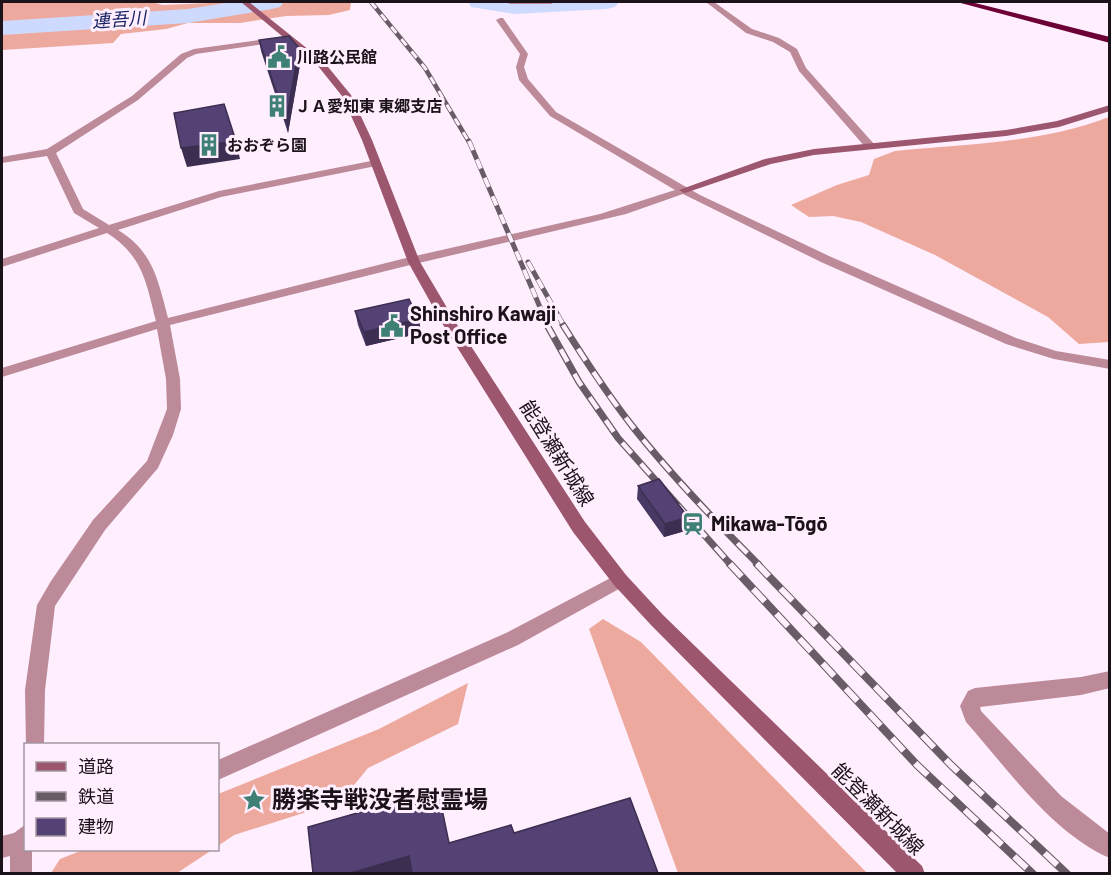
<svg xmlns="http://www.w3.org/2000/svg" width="1111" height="875" viewBox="0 0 1111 875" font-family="Barlow,'Noto Sans JP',sans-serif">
<rect width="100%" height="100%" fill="#ffeefd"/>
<path fill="#eda99e" d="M2,2H152L163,5L232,2L351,3L350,10L329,15L286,16L240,23H188L166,29L121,34L113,43L2,50Z
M1109,117V342L1079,344L1048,317L935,255L861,222L833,216L809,217L791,205L837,185L869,175L874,159L895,151C966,144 1043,143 1109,117Z
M603,619L641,642L867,873H678L589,629Z
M468,683L458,724L368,768L341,801L234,835L218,846V794L379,729Z
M83,850H212L177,873H51L60,859Z"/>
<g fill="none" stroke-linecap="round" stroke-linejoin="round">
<path fill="#cedafd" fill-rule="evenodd" d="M232,2H284L280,7L272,9L188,23L2,35V21L188,9Z
M468,2H619L615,7L607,9L515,14L471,7Z"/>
<path fill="#bc8a99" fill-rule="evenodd" d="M506,2H555L551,4H510Z
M706,2H714L752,29L779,38L797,49L806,68L874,144V148H866L799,71L790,52L773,42L746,33Z
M500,18H503L528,54L524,67L528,79L556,112L700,195L829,256L1016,338L1056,351L1110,360V369L1054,359L1006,344L821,262L683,194L626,214L402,267L170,325L180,379L181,409L173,435L158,468L105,530L55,606L45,690L44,744H26V747L25,690L37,605L51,581L93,520L147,461L167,409L166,379L157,329L2,377V368L156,321C146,282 143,256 107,233L2,267V259L99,228L74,213L47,156L2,163V157L47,149L132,96L181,54L194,49L281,37L282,39L278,42L196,54L187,58L138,100L56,153L83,209L109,225L219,191L376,160L381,163L376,166L221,197L118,230C153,251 158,280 168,318L402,259L600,214L675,190L550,116L519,80L516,67L520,54L496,20Z
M620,573L626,575L629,580L626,585L518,645L218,780V760L506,633Z
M1110,671V688L1081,695L980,707L981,711L1061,796L1110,834V858C1053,834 1006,767 966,722L960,706L968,691L975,688L1081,677Z
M26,824V850H32V874H10V856L2,858V836L14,833Z"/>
<path fill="#9c566d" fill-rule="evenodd" d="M241,2H249L324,62L351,95L372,140L420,262L456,323L585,522L626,575L663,615L922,866L925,874H898L651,625L614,585L573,532L442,323L408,262L362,140L342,96L318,66Z
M1110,105V111L1059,127L1006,136L814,155L771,164L688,192L684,193L679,190L765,159L814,149L1006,130L1057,121Z"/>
<path fill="#6c0036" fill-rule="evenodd" d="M957,2H971L1110,37V43Z"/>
<g stroke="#685d67" stroke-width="4.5">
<path id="rail-far3" d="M371,2L425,68L469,142"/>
</g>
<g stroke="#685d67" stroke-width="5">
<path id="rail-far2" d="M469,141L548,326
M528,262L564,326"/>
</g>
<g stroke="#685d67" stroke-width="7">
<path id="rail-far1" d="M547,325L579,382L618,438L731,565
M563,325C585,360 607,394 633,427C671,475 715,521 759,565"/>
</g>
<g stroke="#685d67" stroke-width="8">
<path id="rail" d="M730,564L917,765L1033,874
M757,564L951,765L1067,874"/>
</g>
<use href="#rail-far3" stroke="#ffeefd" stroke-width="3" stroke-dasharray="8" stroke-linecap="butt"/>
<use href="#rail-far2" stroke="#ffeefd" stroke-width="4" stroke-dasharray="10" stroke-linecap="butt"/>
<use href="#rail-far1" stroke="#ffeefd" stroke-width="4.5" stroke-dasharray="14" stroke-linecap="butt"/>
<use href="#rail" stroke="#ffeefd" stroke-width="6" stroke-dasharray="17" stroke-linecap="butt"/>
</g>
<path fill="#483964" d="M259,40L299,48L301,59L288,133L261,51Z
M355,311L419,319L421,333L366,346L358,325Z
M638,486L685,531L664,537L637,499Z"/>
<path fill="#3b2e51" d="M299,48L301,59L288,133L286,121Z
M236,141L240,159L187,167L181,148Z
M419,319L421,333L366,346L364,332Z
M688,517L685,531L664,537L665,524Z
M409,856L414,873H351Z"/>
<path fill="#544274" stroke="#3b2e51" stroke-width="1.5" d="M289,36L299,48L286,121L259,40Z
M224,104L236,141L181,148L174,113Z
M409,299L419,319L364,332L355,311Z
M659,479L688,517L665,524L638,486Z
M438,790L449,843L511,825L514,833L630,798L658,873H412L409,856L351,873H313L308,827Z"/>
<defs>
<g id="civic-bare" transform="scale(1.8)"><path d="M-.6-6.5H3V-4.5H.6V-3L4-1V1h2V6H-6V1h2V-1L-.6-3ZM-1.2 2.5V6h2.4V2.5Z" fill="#3e8174" stroke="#ffeefd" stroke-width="2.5" paint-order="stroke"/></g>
<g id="building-bare" transform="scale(1.8)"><path d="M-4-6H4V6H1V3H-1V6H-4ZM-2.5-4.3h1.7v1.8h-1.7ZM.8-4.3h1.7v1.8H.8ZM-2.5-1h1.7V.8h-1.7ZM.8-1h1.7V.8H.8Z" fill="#3e8174" stroke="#ffeefd" stroke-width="2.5" paint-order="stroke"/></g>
<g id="station-bare" transform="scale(1.8)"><path d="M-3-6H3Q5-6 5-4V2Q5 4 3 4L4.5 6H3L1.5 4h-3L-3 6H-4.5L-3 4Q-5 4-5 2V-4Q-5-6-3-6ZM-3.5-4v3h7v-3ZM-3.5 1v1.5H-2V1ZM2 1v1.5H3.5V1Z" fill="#3e8174" stroke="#ffeefd" stroke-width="2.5" paint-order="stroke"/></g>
<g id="sight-bare" transform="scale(1.8)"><path d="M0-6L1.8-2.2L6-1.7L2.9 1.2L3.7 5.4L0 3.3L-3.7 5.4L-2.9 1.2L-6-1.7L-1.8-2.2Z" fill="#3e8174" stroke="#ffeefd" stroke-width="2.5" paint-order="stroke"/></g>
</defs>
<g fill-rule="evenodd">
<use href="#civic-bare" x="279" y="57"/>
<use href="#building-bare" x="277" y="106"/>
<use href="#building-bare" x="209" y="145"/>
<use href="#civic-bare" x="392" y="326"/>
<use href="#station-bare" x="693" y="524"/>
<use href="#sight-bare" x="254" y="800"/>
</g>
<g text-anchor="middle" stroke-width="6" stroke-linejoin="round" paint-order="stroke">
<g font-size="16" font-weight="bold" fill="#1b121a" stroke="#ffeefd" text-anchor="start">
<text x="297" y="63">川路公民館</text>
<text x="295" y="112">ＪＡ愛知東 東郷支店</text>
<text x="227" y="151">おおぞら園</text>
</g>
<g font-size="18" font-style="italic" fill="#172463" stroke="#ffeefd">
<text transform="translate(119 20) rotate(-4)" y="6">連吾川</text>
</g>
<g font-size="20" font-weight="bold" fill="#1b121a" stroke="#ffeefd" text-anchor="start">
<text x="410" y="321">Shinshiro Kawaji<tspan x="410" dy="23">Post Office</tspan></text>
<text x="711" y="531">Mikawa-Tōgō</text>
</g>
<g font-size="20" fill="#1b121a" stroke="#ffeefd">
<text transform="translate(557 453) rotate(58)" y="7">能登瀬新城線</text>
<text transform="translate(878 809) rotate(45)" y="7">能登瀬新城線</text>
</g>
<g font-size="24" font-weight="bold" fill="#1b121a" stroke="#ffeefd" text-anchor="start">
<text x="272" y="808">勝楽寺戦没者慰霊場</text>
</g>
</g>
<rect width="1111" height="875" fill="none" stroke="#1b121a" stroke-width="6"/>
<rect x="24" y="743" width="195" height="108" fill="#ffeefd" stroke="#a496a2" stroke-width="1.5"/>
<rect x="36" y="762" width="30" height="9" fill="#9c566d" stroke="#a496a2" stroke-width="1.5"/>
<text x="78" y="773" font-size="18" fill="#1b121a">道路</text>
<rect x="36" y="792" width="30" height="9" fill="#685d67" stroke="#a496a2" stroke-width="1.5"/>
<text x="78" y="803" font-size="18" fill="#1b121a">鉄道</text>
<rect x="36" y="818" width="30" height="18" fill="#544274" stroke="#a496a2" stroke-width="1.5"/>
<text x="78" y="833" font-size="18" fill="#1b121a">建物</text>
</svg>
